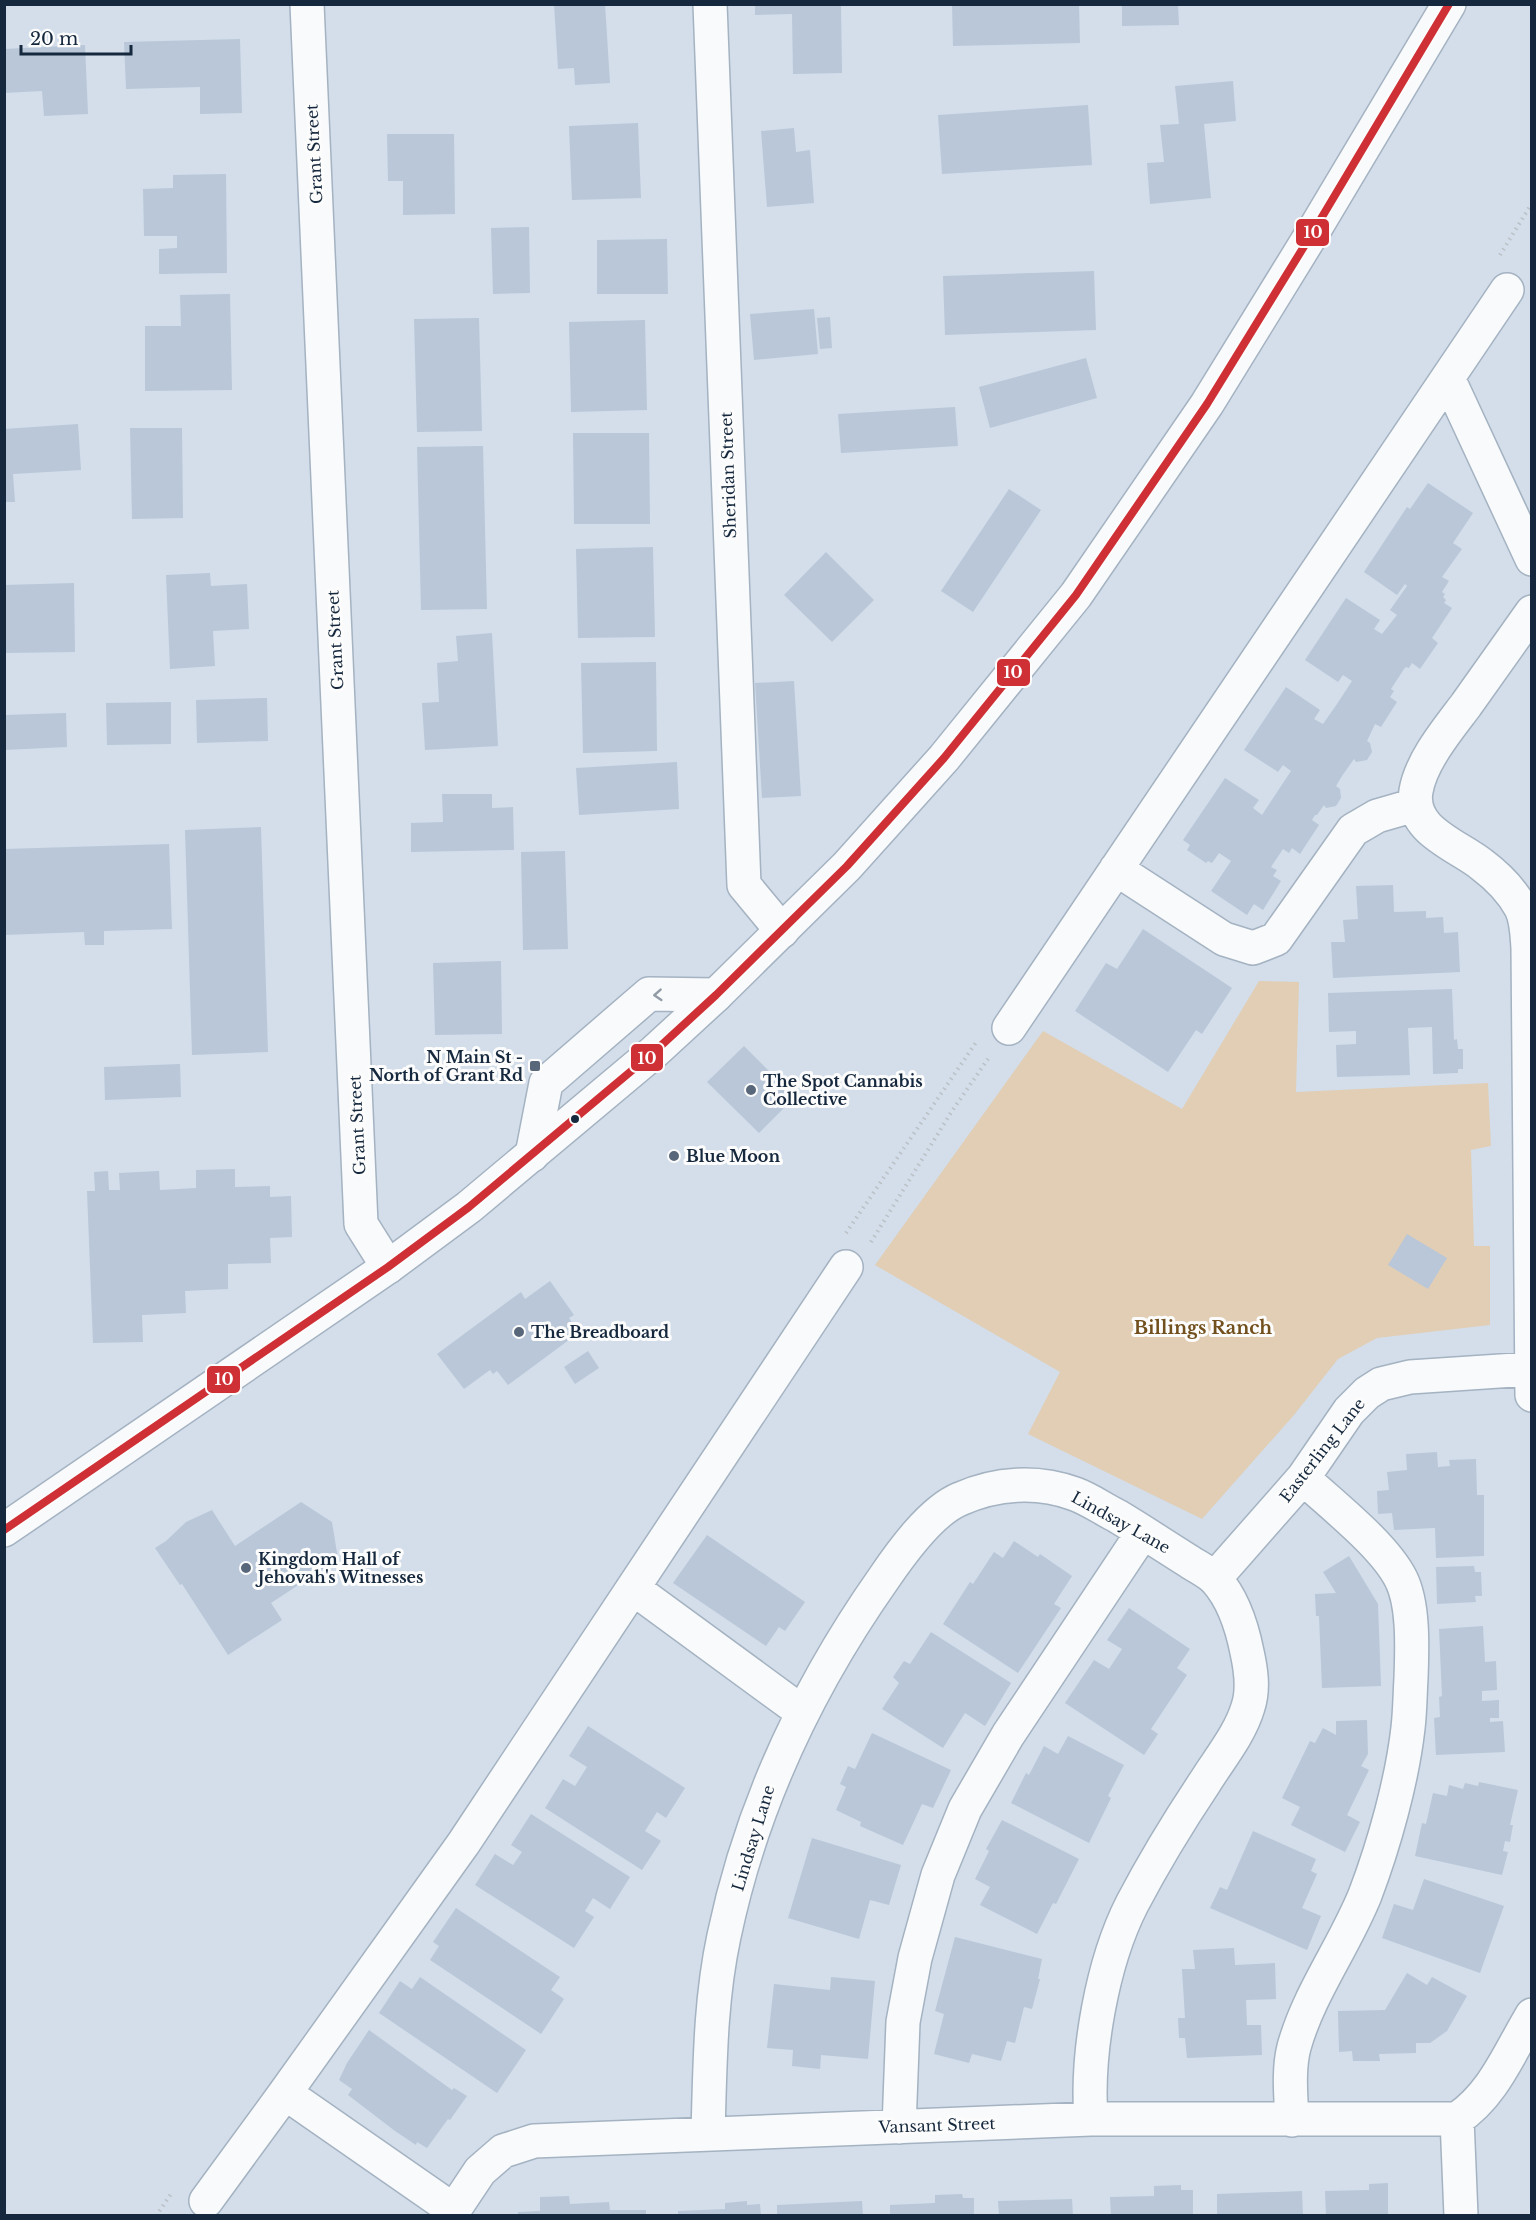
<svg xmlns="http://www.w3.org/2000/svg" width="1536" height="2220" viewBox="0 0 1536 2220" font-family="'Libre Baskerville',serif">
<rect width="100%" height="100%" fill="#d3deea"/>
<path fill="#e1ceb5" d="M1259,981L1299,982L1296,1092L1488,1083L1491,1146L1471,1150L1474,1246H1490V1325L1377,1338L1338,1359L1294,1415L1202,1519L1028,1434L1060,1372L875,1265L1043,1031L1182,1109Z"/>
<path fill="#b9c7d8" d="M554,4H605L610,83L575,85L574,68L558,69Z
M755,4H841L842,73L793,74L792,14L755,15Z
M952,4H1079L1080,43L953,46Z
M1122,4H1178L1179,25L1122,26Z
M240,39L242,113L200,114V87L126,89L124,42Z
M85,45L88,114L44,116L42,91L4,93V49Z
M1233,81L1236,121L1204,124L1211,198L1150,204L1147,163L1164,162L1160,125L1179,124L1175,86Z
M1088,105L1092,165L942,174L938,115Z
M638,123L641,198L572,200L569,126Z
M794,128L796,152L810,150L814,203L767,207L761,131Z
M387,134H454L455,214L403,215V181H388Z
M226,174L227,273L159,274V249L177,248V236H144L143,189L173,188V175Z
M529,227L530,293L493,294L491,228Z
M667,239L668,294H597V240Z
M1094,271L1096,330L945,335L943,276Z
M230,294L232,390L145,391V326H181L180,295Z
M814,309L818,354L754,360L750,314Z
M830,317L832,348L820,349L817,318Z
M479,318L482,431L417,432L414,319Z
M645,320L647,410L571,412L569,322Z
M1086,358L1097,398L990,428L979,387Z
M955,407L958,446L841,453L838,414Z
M78,424L81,470L13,474L15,502H4V429Z
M130,428H182L183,518L132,519Z
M573,433H649L650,524H574Z
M483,446L487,609L421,610L417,447Z
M1428,483L1473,513L1453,543L1462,549L1442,577L1449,581L1442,592L1445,594L1443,597L1446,600L1444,603L1452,608L1432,638L1438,643L1420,669L1412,663L1409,668L1406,667L1404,669L1391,689L1394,691L1390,697L1397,702L1381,727L1375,724L1367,741L1370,743L1372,752L1367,760L1356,762L1354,759L1342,776L1336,786L1340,789L1341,798L1339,801L1336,806L1326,808L1324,805L1317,815H1315L1312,820L1319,825L1300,854L1292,848L1289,853L1283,849L1271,867L1277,870L1273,876L1281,881L1263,910L1254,904L1247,915L1211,891L1231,861L1219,853L1212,863L1208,861L1206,863L1187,850L1190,845L1183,840L1225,778L1259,800L1253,808L1262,815L1291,771L1283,765L1278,772L1244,750L1286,687L1320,710L1314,719L1323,724L1337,704L1352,681L1343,675L1338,682L1305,660L1346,598L1380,620L1374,629L1382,634L1397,615L1390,610L1407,586L1405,584L1397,595L1364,572L1407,507L1410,509Z
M1009,489L1041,510L973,612L941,591Z
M653,547L655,637L578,638L576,549Z
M826,552L874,600L832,642L784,595Z
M210,573L211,586L247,584L249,629L213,631L215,666L170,669L166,575Z
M74,583L75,652L4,653V585Z
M492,633L498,746L425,750L422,703L439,702L437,663L458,661L456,636Z
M656,662L657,751L583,753L581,663Z
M794,681L801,796L762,798L755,683Z
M267,698L268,741L197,743L196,700Z
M171,702V744L107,745L106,703Z
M66,713L67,747L4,750V715Z
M677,762L679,809L579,815L576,768Z
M442,794H492V808L513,807L514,850L411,852V823L443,822Z
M261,827L268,1052L192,1055L185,830Z
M169,844L172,929L104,931V945H85L84,932L4,935V849Z
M565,851L568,949L523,950L521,852Z
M1393,885L1394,912L1426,911V918L1443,917L1444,933L1458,932L1460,972L1333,978L1331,942H1345L1343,920L1358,919L1356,886Z
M1143,929L1232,988L1202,1034L1196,1030L1168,1072L1075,1011L1106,963L1117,969Z
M501,961L502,1034L435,1035L433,963Z
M1452,989L1454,1040L1457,1039L1458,1049H1463V1069H1458V1073L1433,1074L1432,1027L1408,1028L1410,1075L1337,1077L1336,1045L1356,1044V1031L1329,1032L1328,993Z
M744,1046L795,1097L759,1133L707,1082Z
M180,1064L181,1097L105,1100L104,1067Z
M235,1169V1187L270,1186V1197L291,1196L292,1237L270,1238L271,1263L228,1264V1289L185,1291L186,1313L142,1315L143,1342L93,1343L87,1191H95L94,1172L108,1171L109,1190H120L119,1173L159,1171L160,1190L196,1188V1170Z
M1407,1234L1447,1258L1428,1289L1388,1265Z
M550,1281L574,1315L569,1318L574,1325L568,1330L573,1337L508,1385L497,1371L493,1374L490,1370L464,1389L437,1354L521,1292L525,1299Z
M588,1351L599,1368L575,1384L564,1367Z
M1437,1452L1438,1467L1450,1466L1449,1460L1476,1459L1477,1495H1484V1556L1436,1558L1435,1528L1394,1530L1392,1513L1378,1514L1377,1491L1389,1490L1387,1472L1407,1470L1406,1454Z
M301,1502L332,1522L338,1559L271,1603L282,1620L228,1655L182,1584L180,1585L155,1548L166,1541L186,1522L212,1510L235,1546Z
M707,1535L805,1602L785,1631L779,1627L766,1646L673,1583Z
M1014,1541L1038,1557L1040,1554L1072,1576L1054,1604L1061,1608L1018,1673L943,1624L970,1582L973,1584L994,1552L1003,1558Z
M1349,1556L1378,1604L1381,1686L1322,1688L1319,1616H1316L1315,1594L1336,1593L1323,1572Z
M1474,1566L1475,1572H1481L1482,1596H1475L1476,1602L1437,1604L1436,1567Z
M1129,1608L1190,1649L1177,1668L1187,1675L1151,1729L1158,1734L1144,1755L1065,1703L1094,1660L1109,1669L1122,1649L1107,1640Z
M1483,1626L1485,1662L1496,1661L1497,1690L1482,1691V1701L1499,1700V1718H1490V1722L1503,1721L1505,1752L1436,1755L1434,1718L1440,1717L1439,1697L1442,1696L1439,1629Z
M931,1632L1011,1683L985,1726L965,1713L943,1748L882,1709L899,1683L893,1677L904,1661L910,1664Z
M1367,1720L1368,1754L1361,1766L1369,1770L1347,1815L1360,1822L1345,1852L1291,1825L1300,1807L1282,1798L1310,1741L1315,1743L1323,1728L1336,1735V1721Z
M588,1726L685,1788L666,1818L657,1812L645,1831L661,1841L642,1870L545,1808L563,1779L575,1786L587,1767L569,1756Z
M872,1733L951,1770L933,1808L922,1804L903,1845L860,1826L861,1822L836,1810L846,1787L840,1784L848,1766L855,1769Z
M1068,1736L1124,1765L1108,1796L1111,1798L1089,1843L1011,1803L1026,1773L1029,1775L1044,1746L1058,1754Z
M1479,1782L1518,1790L1510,1825H1513L1510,1842L1505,1841L1503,1851L1508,1852L1502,1875L1415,1856L1422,1823L1426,1824L1433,1793L1447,1796L1449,1785L1463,1789L1465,1783L1478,1786Z
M531,1814L630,1877L610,1909L593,1898L585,1911L594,1917L574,1948L475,1885L495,1854L513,1865L522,1852L511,1845Z
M1002,1820L1079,1859L1056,1904L1053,1903L1037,1934L980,1905L990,1887L975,1879L989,1851L986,1849Z
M1253,1831L1316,1859L1311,1871L1317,1874L1302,1908L1321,1916L1307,1950L1210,1908L1220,1887L1227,1890Z
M812,1838L901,1865L889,1905L870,1900L859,1939L788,1918Z
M1424,1879L1504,1906L1480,1973L1382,1938L1394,1904L1413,1910Z
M456,1908L560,1977L551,1990L564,1999L541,2034L430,1960L439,1946L433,1942Z
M955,1937L1042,1959L1038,1979H1040L1032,2009L1024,2007L1015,2043L1007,2041L1001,2061L972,2054L969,2063L934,2054L944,2014L935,2011Z
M1234,1948L1235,1965L1275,1963L1276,1999L1246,2000L1247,2025H1261L1262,2055L1187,2058L1185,2038H1179L1178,2018H1185L1182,1969H1195L1193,1950Z
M1407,1973L1427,1985L1432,1977L1467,1996L1447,2031L1430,2043H1416V2053L1379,2054L1380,2061H1353L1352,2051L1339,2052L1338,2011L1385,2010Z
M420,1977L526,2050L497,2093L379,2013L400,1981L412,1989Z
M831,1977L875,1981L868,2059L821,2055L820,2069L792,2066L793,2050L767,2048L774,1984L830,1990Z
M369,2030L452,2090L454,2088L467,2096L450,2120L448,2119L427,2148L417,2142L416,2145L395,2131L348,2095L352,2089L339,2080L347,2063Z
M1388,2183V2216H1326L1325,2191L1369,2190V2184Z
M1181,2185V2190H1193V2216H1111L1110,2197L1154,2196V2186Z
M1302,2191L1303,2216H1217V2194Z
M962,2194L963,2198H974V2216H890V2205L935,2203V2195Z
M569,2196L570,2204L609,2202L610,2210H646V2216H518V2212L540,2211V2197Z
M1072,2199L1073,2216H999L998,2201Z
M747,2201V2205L760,2204L761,2216H678V2211L725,2209V2203Z
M862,2201L863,2216H777V2205Z"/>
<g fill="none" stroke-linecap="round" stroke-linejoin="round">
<g stroke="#a4b2c1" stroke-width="36">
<path id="minor" d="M307,4L361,1224L388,1267
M710,4L744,885L782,931
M1448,378L1532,559
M1532,612C1510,643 1488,674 1466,705C1448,729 1421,761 1416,791C1409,830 1457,845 1481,864C1497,876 1512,891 1521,908C1527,920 1527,935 1528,948L1532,1395
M1116,869L1224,939L1253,948L1276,939L1353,830L1377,816L1415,805
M1009,1028L1507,290
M532,1155L546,1083L649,994L716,995
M1215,1578L1303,1478L1349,1411L1367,1393L1381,1384L1410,1377L1530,1369
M634,1589L802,1712
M285,2093L452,2209
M1292,2120C1291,2097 1288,2070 1294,2047C1309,1993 1344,1947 1365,1895C1384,1845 1402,1781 1408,1728C1410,1711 1410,1694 1411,1678C1412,1649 1414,1605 1401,1579C1384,1545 1332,1505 1303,1478
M899,2127L903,2022L915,1958L938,1875L965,1809L1008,1735L1143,1532
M708,2133C710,2067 710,2001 724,1936C751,1807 808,1686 884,1578C901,1553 931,1511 960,1499C996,1483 1037,1480 1075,1494C1089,1499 1103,1509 1117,1516C1142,1531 1166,1547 1190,1562C1199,1568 1210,1573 1216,1580C1234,1600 1242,1627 1247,1652C1251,1670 1254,1689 1248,1707C1240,1734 1220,1758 1205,1782C1179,1821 1154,1862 1132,1904C1102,1963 1086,2054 1091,2119
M206,2201L285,2093L463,1844L846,1267
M450,2216L480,2171L503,2151L534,2141L1091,2119H1457
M1461,2216L1457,2119C1494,2094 1509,2053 1532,2015"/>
</g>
<g stroke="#a4b2c1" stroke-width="36">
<path id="major" d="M4,1530L388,1267L469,1207L654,1052L716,995L847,866L944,758L1076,595L1207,404L1316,227L1449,4"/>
</g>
<path stroke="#bac0c6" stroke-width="4" stroke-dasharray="1.5 4.5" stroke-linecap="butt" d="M1500,255L1532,203
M846,1233L977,1041
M871,1242L952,1111L990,1056
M156,2216L171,2194"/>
<use href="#minor" stroke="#f8fafc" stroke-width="33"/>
<use href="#major" stroke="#f8fafc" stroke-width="33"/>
<g stroke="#fcfcfc" stroke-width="12">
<path id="bus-1" d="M4,1530L388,1267L469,1207L654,1052L716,995L847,866L944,758L1076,595L1207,404L1316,227L1449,4"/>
</g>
<use href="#bus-1" stroke="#ce3036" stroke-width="8"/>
</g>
<defs><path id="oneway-chevron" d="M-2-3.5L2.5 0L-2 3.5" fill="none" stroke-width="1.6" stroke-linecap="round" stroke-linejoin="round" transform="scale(1.5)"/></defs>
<use stroke="#929ca6" href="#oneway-chevron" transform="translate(658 995) rotate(176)"/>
<g fill="#58687a" stroke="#fcfcfc" stroke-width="2">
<rect x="529" y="1060" width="12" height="12" rx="3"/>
<circle cx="751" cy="1090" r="6"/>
<circle cx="674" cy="1156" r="6"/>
<circle cx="519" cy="1332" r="6"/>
<circle cx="246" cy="1568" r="6"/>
</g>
<circle fill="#15283d" stroke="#fcfcfc" stroke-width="2" cx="575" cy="1119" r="5"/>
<g text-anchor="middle" stroke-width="6" stroke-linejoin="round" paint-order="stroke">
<g font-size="16" fill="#15283d" stroke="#fcfcfc">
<text transform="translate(314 154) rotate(-93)" y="6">Grant Street</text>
<text transform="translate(728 475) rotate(-92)" y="6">Sheridan Street</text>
<text transform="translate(335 640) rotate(-93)" y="6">Grant Street</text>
<text transform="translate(357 1125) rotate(-93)" y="6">Grant Street</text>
<text transform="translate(1322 1450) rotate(-52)" y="6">Easterling Lane</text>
<text transform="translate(1121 1522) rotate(29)" y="6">Lindsay Lane</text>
<text transform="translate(753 1838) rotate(-73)" y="6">Lindsay Lane</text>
<text transform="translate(937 2125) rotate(-2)" y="6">Vansant Street</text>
</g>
<g font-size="16" font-weight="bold" fill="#15283d" stroke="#fcfcfc" text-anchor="start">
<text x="523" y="1063" text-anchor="end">N Main St -<tspan x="523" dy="18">North of Grant Rd</tspan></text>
<text x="763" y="1087">The Spot Cannabis<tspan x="763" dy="18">Collective</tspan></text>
<text x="686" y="1162">Blue Moon</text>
<text x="531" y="1338">The Breadboard</text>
<text x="258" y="1565">Kingdom Hall of<tspan x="258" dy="18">Jehovah's Witnesses</tspan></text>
</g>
<g font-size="18" font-weight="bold" fill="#72501e" stroke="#fcfcfc">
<text x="1203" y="1334">Billings Ranch</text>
</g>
</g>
<g stroke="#fcfcfc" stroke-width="2">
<rect x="1295" y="218" width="35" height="29" rx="6" fill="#ce3036"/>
<rect x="996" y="658" width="35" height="29" rx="6" fill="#ce3036"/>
<rect x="630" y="1043" width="34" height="29" rx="6" fill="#ce3036"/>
<rect x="206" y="1365" width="35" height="29" rx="6" fill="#ce3036"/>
</g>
<g font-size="16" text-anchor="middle" font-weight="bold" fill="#fff">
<text x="1313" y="238">10</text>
<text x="1013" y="678">10</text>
<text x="647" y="1064">10</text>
<text x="224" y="1385">10</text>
</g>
<rect width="1536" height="2220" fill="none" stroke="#15283d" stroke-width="12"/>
<path d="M21 45v9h110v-9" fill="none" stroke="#15283d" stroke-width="3"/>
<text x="30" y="45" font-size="18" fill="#15283d" stroke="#fcfcfc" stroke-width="4.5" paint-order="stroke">20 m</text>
</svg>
